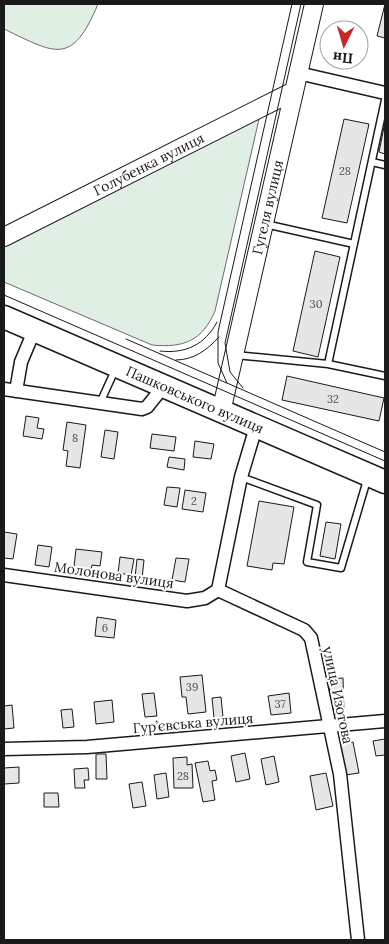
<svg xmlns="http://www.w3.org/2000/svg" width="389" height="944" viewBox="0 0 389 944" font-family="Lora,serif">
<rect width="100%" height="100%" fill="#fff"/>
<path fill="#e0efe3" stroke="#6a6a6a" d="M4,4H98C72,66 56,54 4,29Z
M259,119L215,311C202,341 184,348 152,345L4,282V247Z"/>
<path fill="#e6e6e6" stroke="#1a1a1a" d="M385,4V38L377,36Z
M344,119L369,124L347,223L322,218Z
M384,127L385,128V154L379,152Z
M315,251L340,257L318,357L293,351Z
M287,376L384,398L379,421L282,400Z
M26,416L39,418L37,428L44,429L42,439L23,436Z
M67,422L86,425L80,468L66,466L68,451L63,450Z
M105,430L118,432L114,459L101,457Z
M152,434L176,437L174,451L150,448Z
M195,441L214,444L211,459L193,457Z
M169,457L185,459L184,470L167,467Z
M167,487L180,488L177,507L164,505Z
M185,490L206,493L203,512L182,509Z
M259,501L294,507L284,564L273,563L272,570L247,566Z
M326,522L341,524L335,559L320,556Z
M4,532L17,534L13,559L4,558Z
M38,545L52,547L49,567L35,565Z
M76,549L102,552L100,566L92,565L91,570L74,567Z
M120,557L134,559L131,575L118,573Z
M176,558L189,559L185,582L172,580Z
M137,559L144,560L142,579L135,578Z
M97,617L116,620L114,638L95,636Z
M202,675L206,712L188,714L186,697H182L180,677Z
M343,678L344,714H331L329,679Z
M154,693L157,716L145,717L142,694Z
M289,693L291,713L271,715L268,696Z
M221,697L223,717L214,718L212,698Z
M112,700L114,722L96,724L94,702Z
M12,705L14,728L4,729V706Z
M72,709L74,727L63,728L61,710Z
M385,739V755L376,756L373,741Z
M353,742L359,773L345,775L339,745Z
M245,753L250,779L236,782L231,756Z
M96,754H106L107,779H96Z
M274,756L279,782L266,785L261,759Z
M187,757V765L192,764L193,788H174L173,758Z
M208,761L210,771L215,770L217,780L212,781L215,800L203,802L195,763Z
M19,767V783L4,784V768Z
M88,768L89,780H84L85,788H75L74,769Z
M166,773L169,797L157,799L154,775Z
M326,773L333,806L316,810L310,776Z
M142,782L146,806L133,808L129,784Z
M44,793H58L59,807H44Z"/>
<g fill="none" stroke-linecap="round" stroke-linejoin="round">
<g stroke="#1a1a1a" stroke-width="9">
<path id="lane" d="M372,162L385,165
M265,224L354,244
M235,355L328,364L385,376
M328,364L385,100
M100,403L115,370
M241,477L317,505L307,562L341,568L367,480"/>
</g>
<g stroke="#1a1a1a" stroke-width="15">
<path id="street" d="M298,73L385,93
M4,389L142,409L147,407L163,387
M16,391L21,362L34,331
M4,575L187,601L205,598L218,590
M218,590L304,630L311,638L340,774L358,940
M218,590L241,477L256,427
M4,749L87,747L385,721"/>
</g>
<g stroke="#1a1a1a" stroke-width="20">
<g id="secondary">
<path id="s1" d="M4,237L294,91"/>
<path id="s2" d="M221,412L314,4"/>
</g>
</g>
<g stroke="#1a1a1a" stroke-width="25">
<g id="highway">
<path id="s3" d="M4,317L385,482"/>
</g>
</g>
<use href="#lane" stroke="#fff" stroke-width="6"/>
<use href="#street" stroke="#fff" stroke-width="12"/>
<use href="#secondary" stroke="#fff" stroke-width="18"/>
<use href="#highway" stroke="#fff" stroke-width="22"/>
<path stroke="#1a1a1a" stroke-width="1" d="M4,295L385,461
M126,339L385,452
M160,351C185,354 205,345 217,322
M176,360C194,360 207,350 219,337
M227,383L218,363V332L292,4
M243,388L230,372L225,343L301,4"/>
</g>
<g text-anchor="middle" stroke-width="4" stroke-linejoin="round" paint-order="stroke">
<g font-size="11" fill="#4d4d4d">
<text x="345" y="175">28</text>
<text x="316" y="308">30</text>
<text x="333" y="403">32</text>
<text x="75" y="442">8</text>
<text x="194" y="505">2</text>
<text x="105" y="632">6</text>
<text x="192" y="691">39</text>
<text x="280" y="708">37</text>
<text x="183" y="780">28</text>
</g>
<g font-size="14" fill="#1a1a1a" stroke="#fff">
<text dy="5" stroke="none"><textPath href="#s1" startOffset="162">Голубенка вулиця</textPath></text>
<text dy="5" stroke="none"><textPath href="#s2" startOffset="210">Гугеля вулиця</textPath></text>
<text dy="5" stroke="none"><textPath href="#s3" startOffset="208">Пашковського вулиця</textPath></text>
<text transform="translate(114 575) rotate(8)" y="5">Молонова вулиця</text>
<text transform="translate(338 695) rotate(78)" y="5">улица Изотова</text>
<text transform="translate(193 723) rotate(-5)" y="5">Гур’євська вулиця</text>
</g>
</g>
<rect width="389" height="944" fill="none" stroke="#1a1a1a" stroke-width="10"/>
<g transform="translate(344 45) rotate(185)"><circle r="24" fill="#ffffff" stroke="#a3a3a3"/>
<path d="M0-4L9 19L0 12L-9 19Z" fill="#c62828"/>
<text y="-8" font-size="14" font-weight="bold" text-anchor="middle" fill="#1a1a1a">Пн</text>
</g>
</svg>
